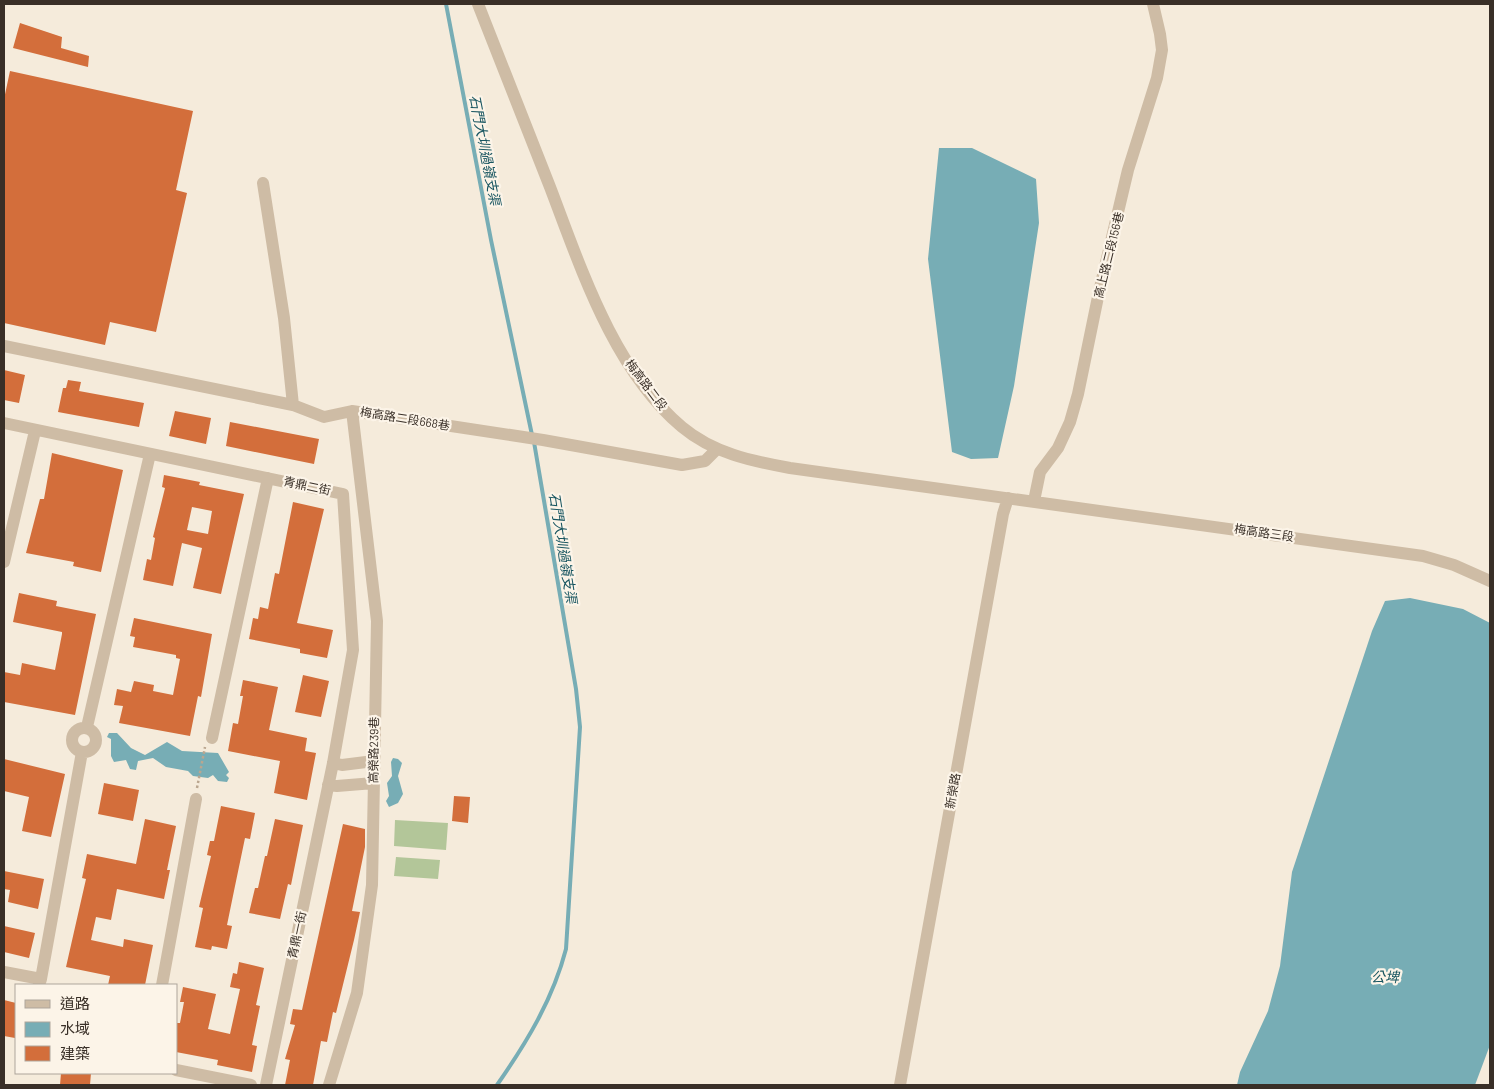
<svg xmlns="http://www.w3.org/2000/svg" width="1494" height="1089" viewBox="0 0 1494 1089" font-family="Barlow,'Noto Sans TC',sans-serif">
<rect width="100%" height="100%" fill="#f5ebdb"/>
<path fill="#b3c699" d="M395,820L448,823L446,850L394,846Z
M396,857L440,860L438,879L394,876Z"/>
<path fill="#77adb5" d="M939,148H972L1036,179L1039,223L1014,386L998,458L971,459L952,452L928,259Z
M1410,598L1463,609L1490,623V1045L1475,1085H1237L1240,1072L1268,1011L1280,966L1292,872L1372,631L1385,601Z
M109,733H117L131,748L145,755L167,742L182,751L218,753L229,772L226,775L229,778L227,782L218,781L213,775L208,778L193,776L188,771L166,767L153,758L138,761L136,770L130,769L126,760L114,762L111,756V739L107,737Z
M393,758L398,759L402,763L398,776L403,794L398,803L389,807L386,801L389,796L387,783L392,776L391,762Z"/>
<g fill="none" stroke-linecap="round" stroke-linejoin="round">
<path stroke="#77adb5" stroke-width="4" d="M446,4L491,240L532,435
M497,1085C527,1042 553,999 566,949L580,727L576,689L534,442"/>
</g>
<path fill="#d36e3b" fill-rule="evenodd" d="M20,23L62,37L61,48L89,56L88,67L13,48Z
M10,71L193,111L176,190L187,193L156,332L110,322L105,345L4,323V99Z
M4,370L25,375L19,403L4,400Z
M68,380L81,382L79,391L144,403L139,427L58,412L63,388H66Z
M175,411L211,418L206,444L169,436Z
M230,422L319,439L314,464L226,446Z
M52,453L123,470L101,572L73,566L74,562L26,553L40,499H44Z
M164,475L200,482L199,485L244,494L221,594L193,588L202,548L182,543L173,586L143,580L147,559L151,560L155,538L153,537L165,488L162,487ZM192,507L212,511L208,534L187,530Z
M293,502L324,509L297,623L333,630L327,658L300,653V649L249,639L253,618L258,619L260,607L268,609L275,573L279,574Z
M19,593L57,601L56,606L96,614L75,715L4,702V672L20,675L22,663L55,670L62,634V632L13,622Z
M134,618L212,634L201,697L198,696L190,736L119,723L123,706L114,705L117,689L131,692L134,681L154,685L153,691L173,695L180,659L176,658V655L133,647L135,637L130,636Z
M303,675L329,681L321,717L295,712Z
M243,680L278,687L269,730L307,738L305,751L316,753L307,800L274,793L280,761L228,751L233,723L238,724L243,696H240Z
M4,759L65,774L51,837L22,831L29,797L4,791Z
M104,783L139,790L133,821L98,814Z
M454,796L470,797L468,823L452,821Z
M221,806L255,813L250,839L245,838L235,886L227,925L232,926L227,949L212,946L211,950L195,947L203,908L199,907L211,856L207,855L210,841H214Z
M145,819L176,826L167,870H170L164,899L117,889L111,920L96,917L91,940L123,947L124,939L153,945L145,985H108L110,976L66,967L86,879L82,878L87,854L136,864Z
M275,819L303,825L291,885L288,884L280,919L249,913L255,888H258L265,856H267Z
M343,824L365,829V847L352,911L360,912L354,940L336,1013L333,1012L327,1042L321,1041L313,1085H285L290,1060L285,1059L295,1025L290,1024L293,1009L302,1010Z
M4,871L44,879L38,909L8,902L10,890L4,889Z
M4,926L35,933L29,958L4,952Z
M239,962L264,968L256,1005L260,1006L252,1045L257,1046L252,1072L217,1065L218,1060L176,1052V1023H180L184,1002H180L183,987L216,994L208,1029L230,1034L240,989L230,987L233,973L237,974Z
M4,1000L16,1003L15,1038L4,1036Z
M61,1073H91L90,1085H60Z"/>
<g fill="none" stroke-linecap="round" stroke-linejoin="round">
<path stroke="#baa68f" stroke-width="2.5" stroke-dasharray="2.5 2.5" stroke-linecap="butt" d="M197,788L205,747"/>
<path stroke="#cebca5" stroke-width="12" d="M478,4C502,65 526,126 550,187C581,268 613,369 682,427C713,453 751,461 790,468L1423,556L1454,565L1490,581
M263,183L284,318L293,405
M4,346L293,405L324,417L352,411L543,440L682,465L705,461L717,449
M4,423L343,494L353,650L333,763L266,1085
M1034,501L1040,472L1058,448L1070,422L1078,394L1099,292L1128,170L1157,78L1162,50L1160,34L1153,4
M4,562L35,431
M87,727L150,454
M72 740a12 12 0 1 1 24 0a12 12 0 1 1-24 0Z
M212,738L268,478
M333,763L342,765L374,761
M328,785L337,786L374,783
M4,972L41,979L39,985
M41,979L82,752
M162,985L196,799
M176,1070L251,1085
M329,1085L357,993L372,885L377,621L352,411
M900,1085L1003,514L1008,498"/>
</g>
<g text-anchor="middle" stroke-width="4.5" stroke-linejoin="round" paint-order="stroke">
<g font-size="12" fill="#392f27" stroke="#fcf4e8">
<text transform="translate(1109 255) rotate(-76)" y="4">高上路二段156巷</text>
<text transform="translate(646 385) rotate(53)" y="4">梅高路二段</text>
<text transform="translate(405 419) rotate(9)" y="4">梅高路二段668巷</text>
<text transform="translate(307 486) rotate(12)" y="4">青鼎二街</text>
<text transform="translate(1264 533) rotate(8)" y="4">梅高路三段</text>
<text transform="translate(374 750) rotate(-89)" y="4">高榮路239巷</text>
<text transform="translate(953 791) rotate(-80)" y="4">新榮路</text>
<text transform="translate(297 935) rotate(-78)" y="4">青鼎一街</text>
</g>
<g font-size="14" font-style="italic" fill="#185560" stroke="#fcf4e8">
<text transform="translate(485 150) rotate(79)" y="5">石門大圳過嶺支渠</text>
<text transform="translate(563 548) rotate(81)" y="5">石門大圳過嶺支渠</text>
<text x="1385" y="982">公埤</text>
</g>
</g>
<rect width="1494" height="1089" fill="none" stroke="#392f27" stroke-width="10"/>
<rect x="15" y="984" width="162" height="90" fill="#fcf4e8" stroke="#aea59b"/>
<rect x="25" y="1000" width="25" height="8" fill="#cebca5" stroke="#aea59b"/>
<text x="60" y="1009" font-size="15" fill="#392f27">道路</text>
<rect x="25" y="1022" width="25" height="15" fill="#77adb5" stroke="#aea59b"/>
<text x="60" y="1034" font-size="15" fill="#392f27">水域</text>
<rect x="25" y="1046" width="25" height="15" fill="#d36e3b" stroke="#aea59b"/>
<text x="60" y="1059" font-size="15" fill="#392f27">建築</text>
</svg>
